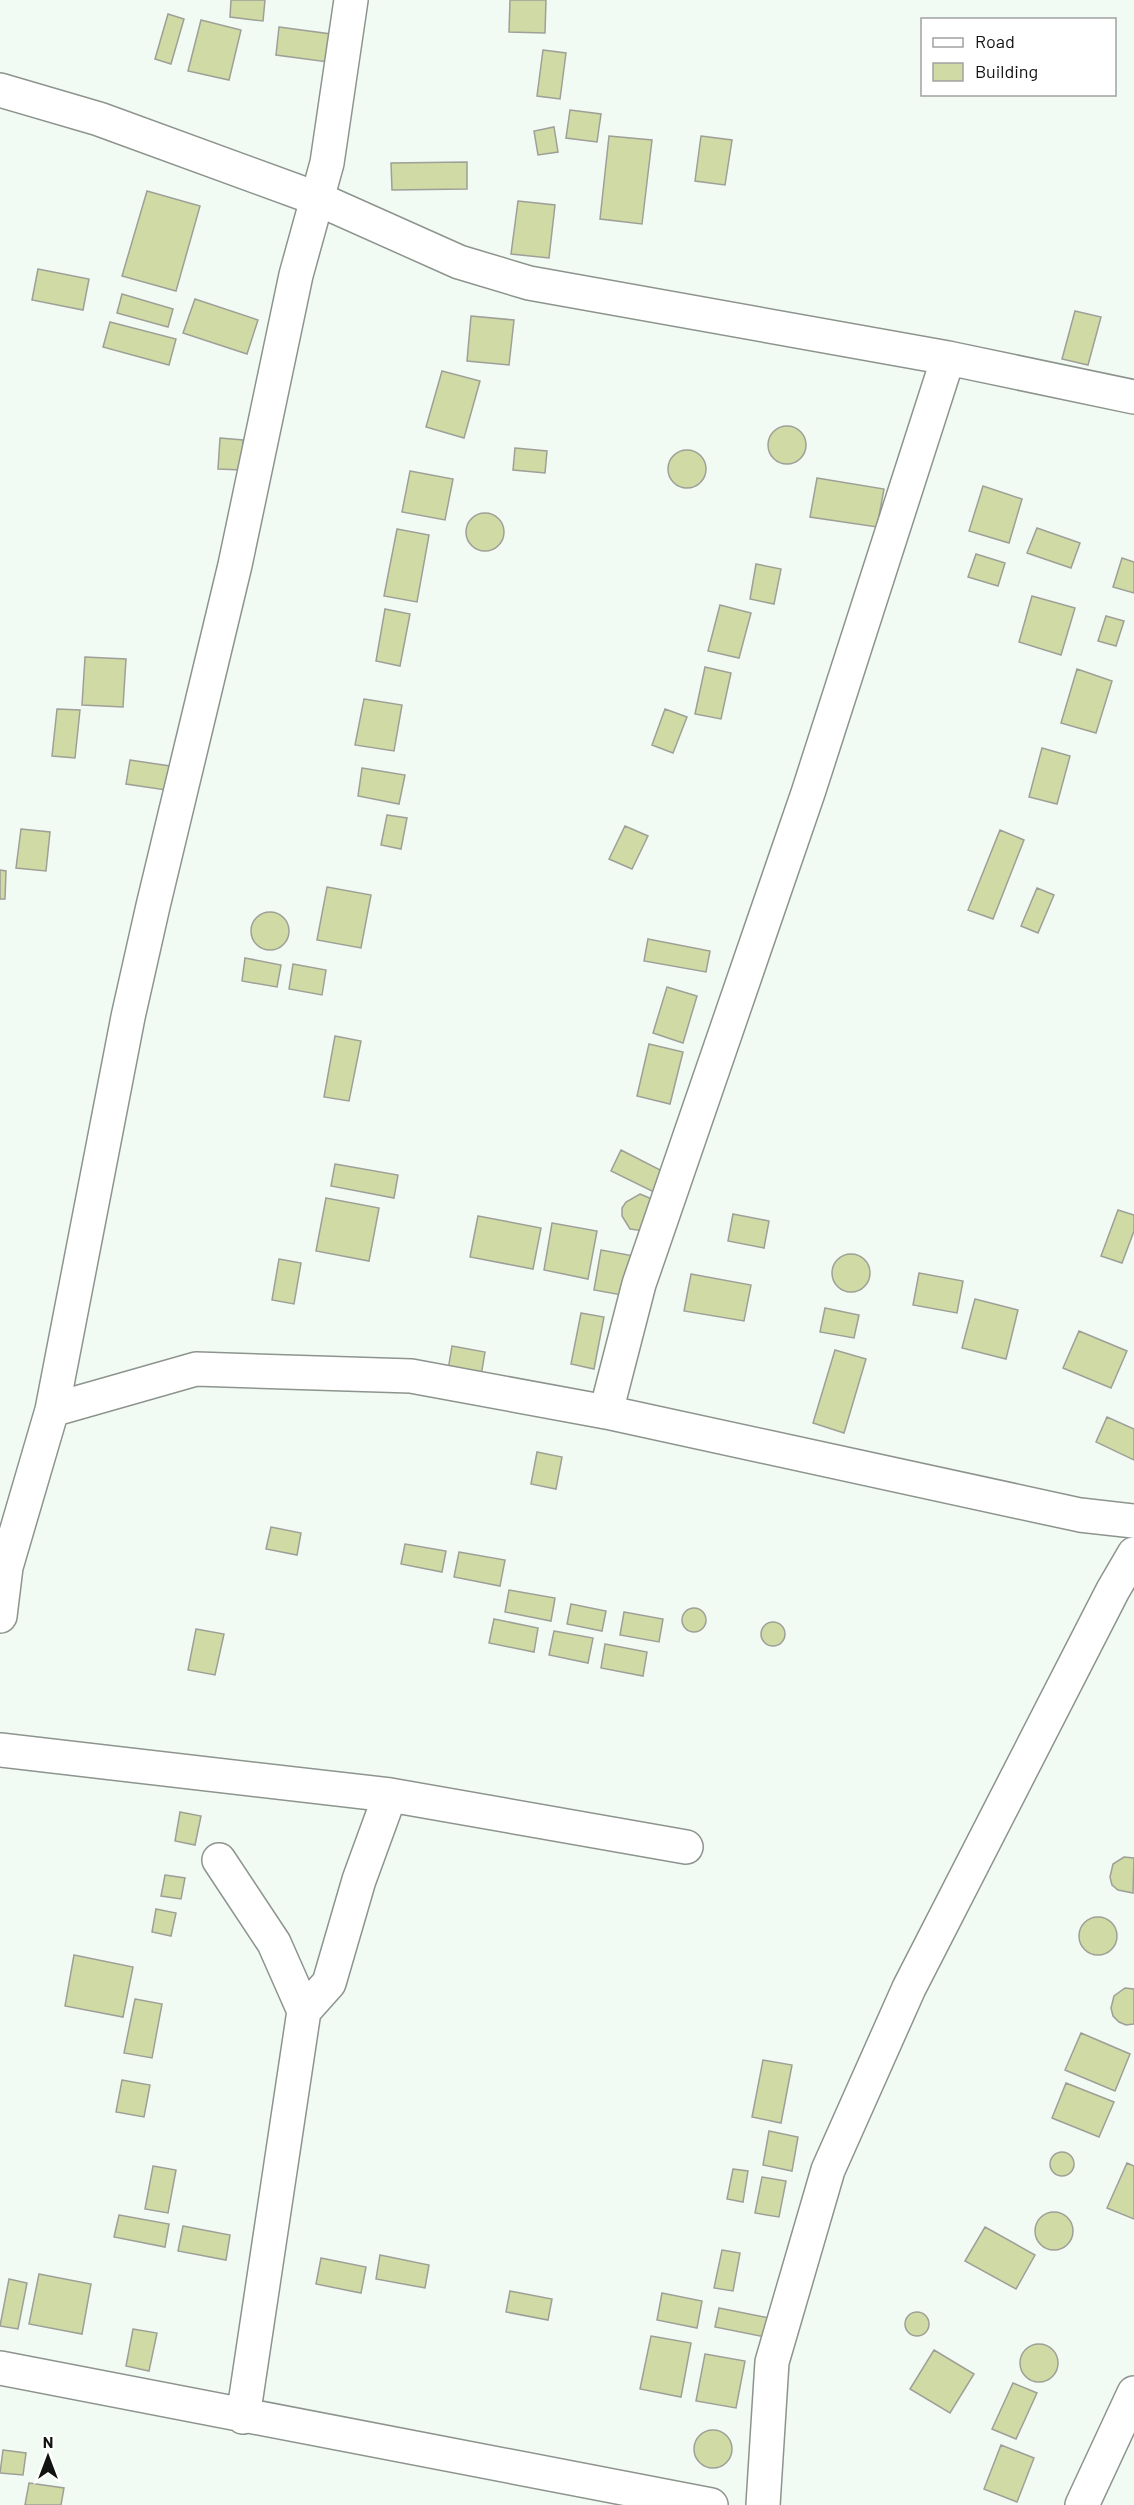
<svg xmlns="http://www.w3.org/2000/svg" width="1134" height="2505" viewBox="0 0 1134 2505" font-family="Barlow,sans-serif">
<rect width="100%" height="100%" fill="#f2faf4"/>
<path fill="#d0daa5" stroke="#9ea097" stroke-width="1.5" d="M231,0H265L263,21L230,17Z
M510,0H546L545,33L509,32Z
M168,14L184,19L171,64L155,59Z
M201,20L241,30L229,80L188,71Z
M279,27L331,34L328,62L276,55Z
M543,50L566,53L560,99L537,96Z
M570,110L601,114L597,142L566,138Z
M554,127L558,152L538,155L534,131Z
M609,136L652,140L642,224L600,219Z
M701,136L732,140L725,185L695,181Z
M467,162V189L392,190L391,163Z
M147,191L200,206L176,291L122,276Z
M518,201L555,205L549,258L511,254Z
M38,269L89,279L83,310L32,300Z
M122,294L173,309L168,327L117,313Z
M195,299L258,320L247,354L183,333Z
M1075,311L1101,317L1088,365L1062,359Z
M471,316L514,320L509,365L467,361Z
M110,322L176,339L169,365L103,347Z
M442,371L480,381L464,438L426,427Z
M768 445a19 19 0 1 1 38 0a19 19 0 1 1-38 0Z
M220,438L243,440L242,470L218,469Z
M515,448L547,451L545,473L513,470Z
M668 469a19 19 0 1 1 38 0a19 19 0 1 1-38 0Z
M410,471L453,479L445,520L402,512Z
M817,478L884,489L877,527L810,517Z
M983,486L1022,499L1009,543L969,531Z
M466 532a19 19 0 1 1 38 0a19 19 0 1 1-38 0Z
M1037,528L1080,543L1071,568L1027,553Z
M397,529L429,535L417,602L384,596Z
M976,554L1005,563L998,586L968,577Z
M1122,558L1134,562V593L1113,587Z
M756,564L781,569L774,604L750,599Z
M1032,596L1075,608L1061,655L1019,642Z
M720,605L751,613L739,658L708,651Z
M385,609L410,614L400,666L376,661Z
M1106,616L1124,621L1116,646L1098,641Z
M85,657L126,659L123,707L82,705Z
M705,667L731,673L721,719L695,714Z
M1077,669L1112,681L1096,733L1061,723Z
M364,699L402,705L394,751L355,745Z
M57,709L80,710L75,758L52,756Z
M665,709L687,717L673,753L652,745Z
M1042,748L1070,756L1057,804L1029,797Z
M130,760L170,766L166,790L126,784Z
M362,768L405,775L399,804L358,796Z
M387,815L407,818L401,849L381,845Z
M625,826L648,836L632,869L609,859Z
M21,829L50,832L46,871L16,868Z
M1000,830L1024,840L993,919L968,910Z
M0,870L6,871L5,899H0Z
M327,887L371,895L361,948L317,940Z
M1037,888L1054,895L1038,933L1021,926Z
M251 931a19 19 0 1 1 38 0a19 19 0 1 1-38 0Z
M648,939L710,951L706,972L644,961Z
M245,958L281,965L277,987L242,981Z
M293,964L326,970L322,995L289,989Z
M667,987L697,996L683,1043L653,1033Z
M335,1036L361,1041L349,1101L324,1097Z
M649,1044L683,1052L670,1104L637,1096Z
M621,1150L668,1174L658,1194L611,1171Z
M335,1164L398,1175L394,1198L331,1186Z
M640,1194L654,1200L645,1231L630,1229L622,1216V1208L626,1202Z
M326,1198L379,1208L369,1261L316,1251Z
M1118,1210L1134,1215V1231L1122,1263L1101,1256Z
M733,1214L769,1221L764,1248L728,1241Z
M478,1216L541,1228L533,1269L470,1257Z
M552,1223L597,1231L588,1279L544,1270Z
M601,1250L634,1256L627,1296L594,1290Z
M832 1273a19 19 0 1 1 38 0a19 19 0 1 1-38 0Z
M279,1259L301,1263L294,1304L272,1300Z
M919,1273L963,1281L957,1313L913,1305Z
M691,1274L751,1285L744,1321L684,1311Z
M975,1299L1018,1310L1006,1359L962,1348Z
M825,1308L859,1315L854,1338L820,1332Z
M581,1313L604,1317L594,1369L571,1364Z
M1079,1331L1127,1351L1111,1388L1063,1368Z
M452,1346L485,1352L480,1382L447,1376Z
M835,1350L866,1359L844,1433L813,1423Z
M1107,1417L1134,1429V1460L1096,1442Z
M537,1452L562,1457L556,1489L531,1484Z
M271,1527L301,1533L297,1555L266,1549Z
M405,1544L446,1551L442,1572L401,1564Z
M459,1552L505,1560L500,1586L454,1577Z
M509,1590L555,1598L551,1621L505,1612Z
M571,1604L606,1611L602,1631L567,1624Z
M682 1620a12 12 0 1 1 24 0a12 12 0 1 1-24 0Z
M624,1612L663,1619L659,1642L620,1635Z
M494,1619L538,1628L534,1652L489,1643Z
M761 1634a12 12 0 1 1 24 0a12 12 0 1 1-24 0Z
M196,1629L224,1634L215,1675L188,1670Z
M554,1631L593,1638L588,1663L549,1655Z
M605,1644L647,1652L643,1676L601,1668Z
M180,1812L201,1816L195,1845L175,1841Z
M1124,1857L1134,1858L1133,1893L1118,1890L1112,1885L1110,1877L1113,1864Z
M165,1875L185,1878L181,1899L161,1896Z
M156,1909L176,1913L171,1936L152,1932Z
M1079 1936a19 19 0 1 1 38 0a19 19 0 1 1-38 0Z
M74,1955L133,1967L123,2017L65,2006Z
M1125,1988L1134,1989V2024L1126,2025L1119,2022L1113,2016L1111,2008L1114,1996Z
M135,1999L162,2004L152,2058L124,2053Z
M1081,2033L1130,2054L1115,2091L1065,2070Z
M763,2060L792,2065L781,2123L752,2117Z
M122,2080L150,2085L144,2117L116,2112Z
M1066,2083L1114,2102L1099,2137L1052,2118Z
M769,2131L798,2137L792,2171L763,2165Z
M1050 2164a12 12 0 1 1 24 0a12 12 0 1 1-24 0Z
M1127,2163L1134,2166V2219L1107,2208Z
M153,2166L176,2170L168,2213L145,2209Z
M733,2169L748,2171L743,2202L727,2199Z
M762,2177L786,2181L779,2217L755,2213Z
M1035 2231a19 19 0 1 1 38 0a19 19 0 1 1-38 0Z
M119,2215L169,2224L165,2247L114,2237Z
M183,2226L230,2235L226,2260L178,2251Z
M985,2227L1035,2255L1016,2289L965,2261Z
M722,2250L740,2253L733,2291L714,2288Z
M380,2255L429,2265L425,2288L376,2279Z
M321,2258L366,2267L361,2293L316,2284Z
M39,2274L91,2284L82,2334L29,2324Z
M9,2279L27,2283L18,2329L0,2326Z
M510,2291L552,2299L548,2320L506,2312Z
M662,2293L702,2301L697,2328L657,2320Z
M719,2308L774,2319L770,2338L715,2327Z
M905 2324a12 12 0 1 1 24 0a12 12 0 1 1-24 0Z
M133,2329L157,2333L149,2371L126,2366Z
M651,2336L691,2343L681,2397L640,2389Z
M1020 2363a19 19 0 1 1 38 0a19 19 0 1 1-38 0Z
M934,2350L974,2374L950,2413L910,2389Z
M705,2354L745,2361L736,2408L696,2401Z
M1013,2383L1037,2393L1016,2439L992,2429Z
M694 2449a19 19 0 1 1 38 0a19 19 0 1 1-38 0Z
M1001,2445L1034,2458L1017,2502L984,2489Z
M3,2450L26,2453L23,2475L0,2473Z
M29,2483L64,2488L61,2505H25Z"/>
<g fill="none" stroke-linecap="round" stroke-linejoin="round">
<g stroke="#8d948e" stroke-width="36">
<path id="minor" d="M0,90L99,119L318,199L459,262L529,283L948,358L1134,397
M52,1410L196,1369L411,1376L606,1412L1080,1515L1134,1521
M606,1412L639,1284L808,793L948,358
M0,1616L6,1567L52,1410L128,1017L153,906L235,565L296,275L327,163L351,0
M0,1750L390,1795L686,1847
M219,1860L274,1943L304,2011L243,2417
M304,2011L329,1983L359,1880L390,1795
M0,2368L711,2505
M763,2505L772,2362L828,2170L909,1988L1113,1590L1134,1554
M1082,2505L1134,2393"/>
</g>
<use href="#minor" stroke="#fff" stroke-width="33"/>
</g>
<rect x="921" y="18" width="195" height="78" fill="#ffffff" stroke="#a0a1a0" stroke-width="1.5"/>
<rect x="933" y="38" width="30" height="9" fill="#ffffff" stroke="#a0a1a0" stroke-width="1.5"/>
<text x="975" y="48" font-size="18" fill="#111311">Road</text>
<rect x="933" y="63" width="30" height="18" fill="#d0daa5" stroke="#a0a1a0" stroke-width="1.5"/>
<text x="975" y="78" font-size="18" fill="#111311">Building</text>
<g transform="translate(48 2457)" stroke="#ffffff" stroke-width="4.5" paint-order="stroke">
<path d="M0-4.5L10 22L0 15L-10 22Z" fill="#111311"/>
<text y="-9" font-size="16" font-weight="bold" text-anchor="middle" fill="#111311">N</text>
</g>
</svg>
